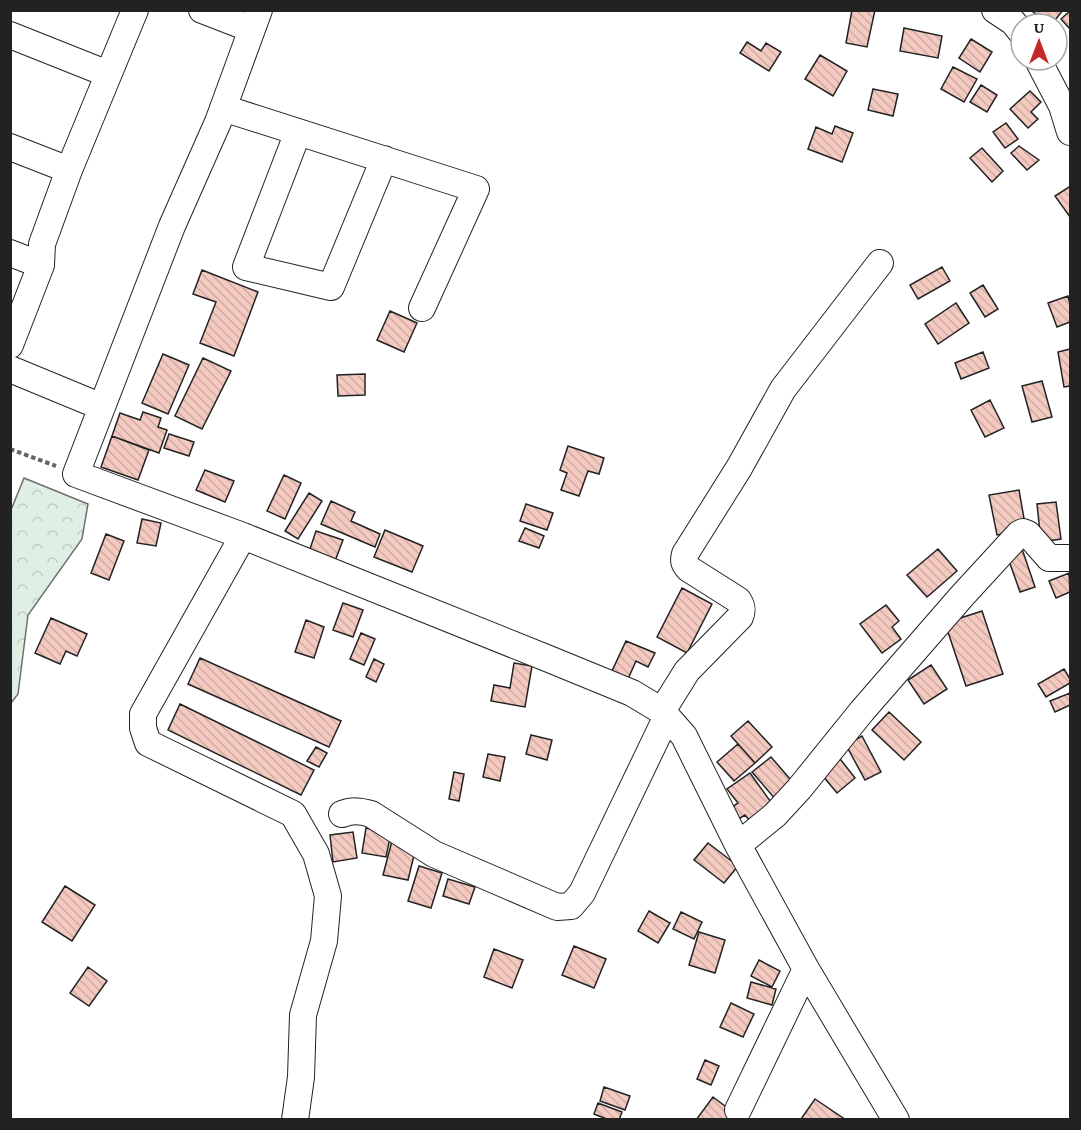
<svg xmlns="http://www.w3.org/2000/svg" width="1081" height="1130" viewBox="0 0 1081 1130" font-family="'Crimson Pro',serif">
<defs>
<pattern id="forest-crowns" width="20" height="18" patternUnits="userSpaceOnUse" patternTransform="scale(1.5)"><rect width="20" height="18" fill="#e0efe3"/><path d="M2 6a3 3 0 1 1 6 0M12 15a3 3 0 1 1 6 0" fill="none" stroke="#c0cdc2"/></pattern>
<pattern id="building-back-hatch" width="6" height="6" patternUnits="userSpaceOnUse" patternTransform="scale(1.5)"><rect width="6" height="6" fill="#f3c9c0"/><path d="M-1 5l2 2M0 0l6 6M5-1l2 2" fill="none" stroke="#d0aca5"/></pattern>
</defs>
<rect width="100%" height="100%" fill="#fff"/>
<path fill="url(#forest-crowns)" stroke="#6f6f6f" stroke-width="1.5" d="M24,478L88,504L82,539L28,615L18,694L11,703V510Z"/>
<path fill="url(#building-back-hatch)" stroke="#222" stroke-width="1.5" d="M852,10H875L867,47L846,43Z
M1035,10H1063L1052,24H1049L1033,12Z
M1070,11V29L1061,19Z
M904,28L942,36L938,58L900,51Z
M971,39L992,52L980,72L959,58Z
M747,42L761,51L766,43L781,52L769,71L740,53Z
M820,55L847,71L833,96L805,79Z
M953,67L977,79L964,102L941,89Z
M981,85L997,95L987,112L970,102Z
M873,89L898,94L893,116L868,110Z
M1030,91L1041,102L1031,112L1038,119L1028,128L1010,109Z
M1006,123L1018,139L1005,148L993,132Z
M835,126L853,133L842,162L808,149L816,127L832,134Z
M1019,146L1039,160L1027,170L1011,153Z
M982,148L1003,171L992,182L970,158Z
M1069,187L1070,189V217L1055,196Z
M942,267L950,281L918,299L910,285Z
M202,270L258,292L234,356L200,343L216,302L193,294Z
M983,285L998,309L985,317L970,293Z
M1068,296L1070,304V322L1057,327L1048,303Z
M956,303L969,323L938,344L925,324Z
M390,311L417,323L404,352L377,340Z
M1070,349V386L1064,387L1058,352Z
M983,352L989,368L961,379L955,363Z
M163,354L189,365L168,414L142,403Z
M203,358L231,371L202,429L175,416Z
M365,374V395L338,396L337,375Z
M1042,381L1052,417L1032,422L1022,386Z
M990,400L1004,428L985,437L971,410Z
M143,412L161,418L158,427L167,430L159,453L112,436L120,413L140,420Z
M169,434L194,442L189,456L164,448Z
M112,436L149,450L138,480L101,467Z
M568,446L604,458L599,474L588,471L579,496L561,490L567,473L560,470Z
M205,470L234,481L225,502L196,490Z
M284,475L301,483L285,519L267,511Z
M1019,490L1026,530L997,535L989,495Z
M309,493L322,501L298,539L285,531Z
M331,501L355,512L351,521L380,534L375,547L321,524Z
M1056,502L1061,539L1041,542L1037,504Z
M526,504L553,513L547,530L520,521Z
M142,519L161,523L156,546L137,543Z
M525,528L544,536L539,548L519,541Z
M385,530L423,546L412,572L374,557Z
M316,531L343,540L335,561L309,552Z
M106,534L124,541L109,580L91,573Z
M1021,546L1035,587L1020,592L1008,558Z
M938,549L957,571L927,597L907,575Z
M1069,573L1070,592L1056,598L1049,581Z
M682,588L712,604L687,653L657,637Z
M343,603L363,610L353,637L333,630Z
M886,605L899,621L892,627L901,639L882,653L860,624Z
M982,611L1003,674L966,686L945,623Z
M51,618L87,634L77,656L66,651L60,664L35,653Z
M306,620L324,627L314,658L295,652Z
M361,633L375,639L364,665L350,659Z
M626,641L655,653L648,667L636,661L628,679L612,671Z
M200,658L341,721L329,747L188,684Z
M374,659L384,664L376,682L366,677Z
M514,663L532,666L525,707L491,701L494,685L510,688Z
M931,665L947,689L924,704L908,680Z
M1064,669L1070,679V683L1046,697L1038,684Z
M1070,693V705L1055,712L1050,701Z
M180,704L314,770L301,795L168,730Z
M889,712L921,742L904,760L872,730Z
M748,721L772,747L755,763L731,736Z
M531,735L552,740L547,760L526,754Z
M862,736L881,772L865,780L846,745Z
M738,744L755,763L734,781L717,762Z
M316,747L327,753L319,767L307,761Z
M488,754L505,757L500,781L483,777Z
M837,755L855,778L837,793L818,770Z
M771,757L796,786L777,801L752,772Z
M454,772L464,774L459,801L449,799Z
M750,773L773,805L751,822L745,815L737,820L729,809L738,803L727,789Z
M366,828L391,833L386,857L362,853Z
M353,832L357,858L333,862L330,835Z
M392,841L416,847L408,880L383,875Z
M708,843L738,866L724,883L694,860Z
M419,866L442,873L431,908L408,901Z
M448,879L475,887L469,904L443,896Z
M65,886L95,905L72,941L42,922Z
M649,911L670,923L658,943L638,931Z
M681,912L702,922L694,939L673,929Z
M699,932L725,940L715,973L689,965Z
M574,946L606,959L594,988L562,975Z
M494,949L523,960L512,988L484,977Z
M759,960L780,971L772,987L751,976Z
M88,967L107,981L89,1006L70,993Z
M751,982L776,989L772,1005L747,998Z
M731,1003L754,1014L743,1037L720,1027Z
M705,1060L719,1066L711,1085L697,1079Z
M604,1087L630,1096L625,1110L600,1101Z
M713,1097L741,1118V1120H696Z
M815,1099L846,1120L801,1119Z
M598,1103L622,1112L619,1120H609L594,1114Z"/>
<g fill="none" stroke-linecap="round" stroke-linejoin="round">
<g stroke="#222" stroke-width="28">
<path id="minor" d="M202,10L251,29
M259,10L218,122L172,226L76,474L243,536L549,659L632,693L662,711L684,736L738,845L806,969L896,1120
M995,10L1013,22L1021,32
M10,35L108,74
M1038,60L1062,106L1070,132
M223,108L476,189L422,308
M298,132L246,267L331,287L384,159
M10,147L69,170
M10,253L41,265
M10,345L41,265L42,244L69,170L135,10
M10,369L102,407
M243,536L143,714V728L148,743L293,814L316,854L328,896L324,941L303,1015L301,1077L295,1120
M662,711L687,671L740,617C743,610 742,606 738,600L689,569C684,564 683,561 685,554L739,468L783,389L880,263
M342,814C353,810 360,811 371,814L434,854L557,907L571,906L582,893L667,716
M738,845L775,815L799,789L862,711L962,596L1019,534L1023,532L1028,534L1049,558H1070
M738,1110L806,969"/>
</g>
<path stroke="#646464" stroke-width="4" stroke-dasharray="4.5 3" stroke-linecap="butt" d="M10,449L56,466"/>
<use href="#minor" stroke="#fff" stroke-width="26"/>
</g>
<rect width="1081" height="1130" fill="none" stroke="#222222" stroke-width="24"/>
<g transform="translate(1039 42)"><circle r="28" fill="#ffffff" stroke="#a7a7a7" stroke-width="1.5"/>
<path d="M0-4.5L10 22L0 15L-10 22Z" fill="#c62828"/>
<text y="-9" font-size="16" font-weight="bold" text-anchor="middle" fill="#222222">U</text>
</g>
</svg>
